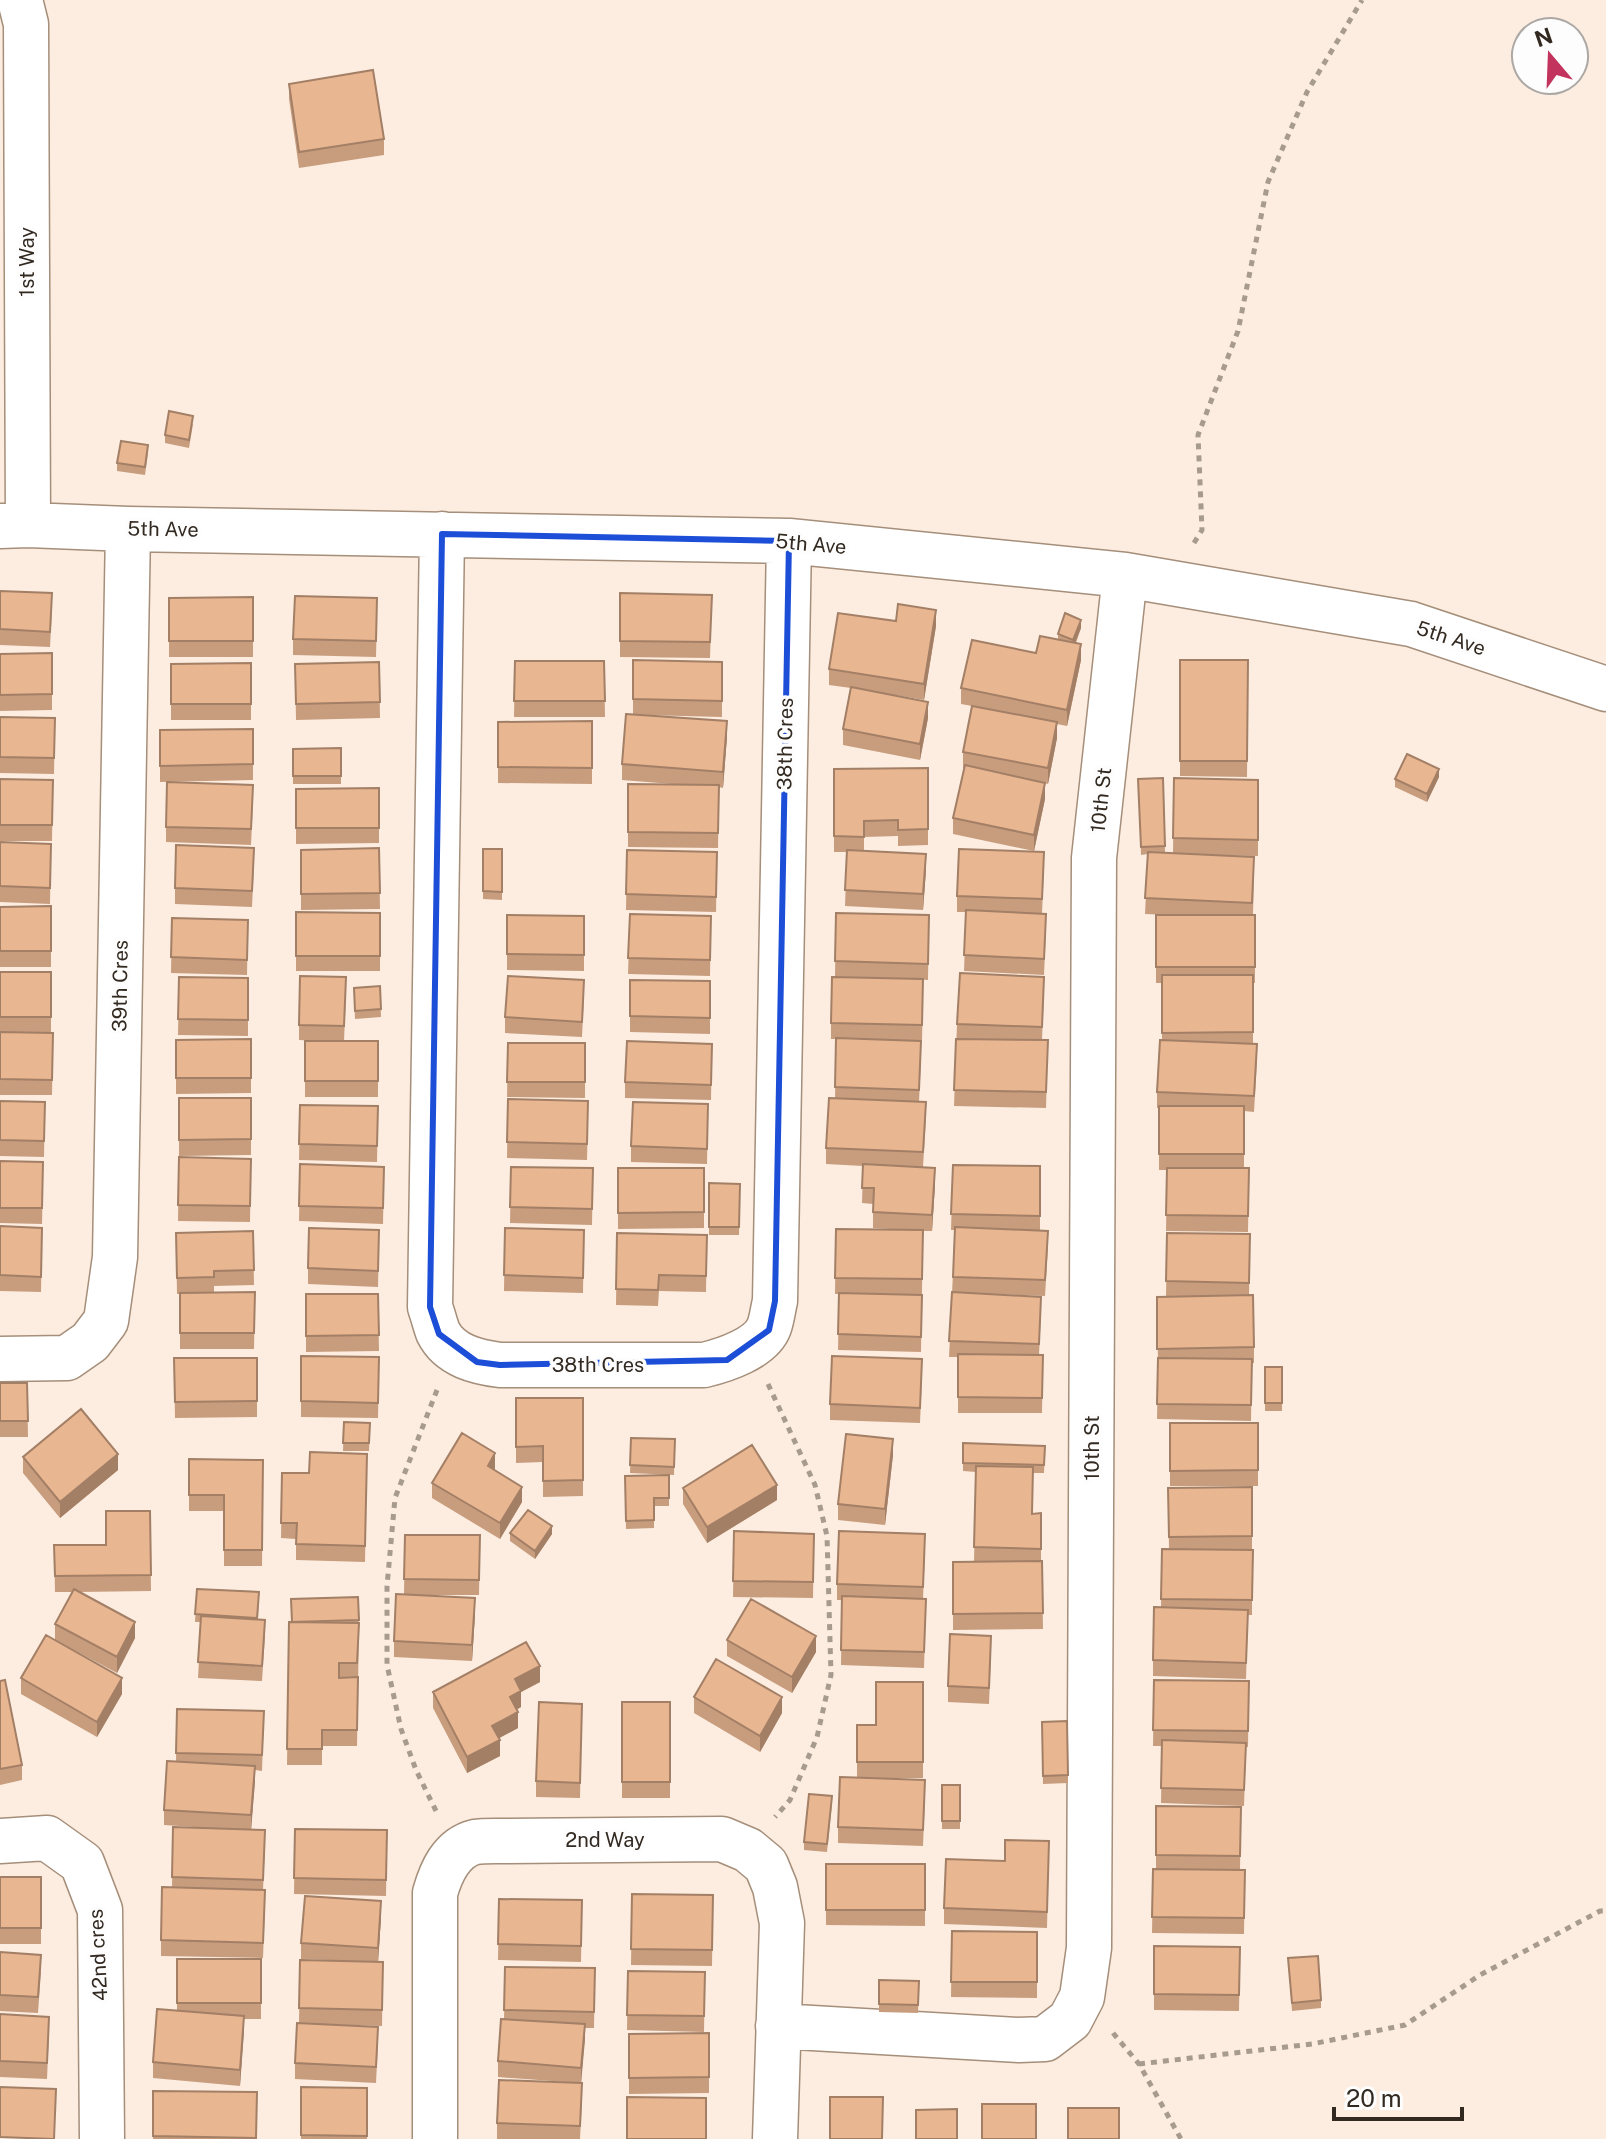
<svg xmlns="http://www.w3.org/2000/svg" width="1606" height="2139" viewBox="0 0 1606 2139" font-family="'Public Sans',sans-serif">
<rect width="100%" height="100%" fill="#fcede0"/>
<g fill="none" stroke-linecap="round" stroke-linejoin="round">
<g stroke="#a58e7a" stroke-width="47">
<path id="minor" d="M20,0L26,24L28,525
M0,526L28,525L128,529L789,541L1125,575L1411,624L1606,689
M442,534L430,1307C433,1315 435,1324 438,1332C450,1356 477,1362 500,1365H704C725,1360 761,1348 769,1327C772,1319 773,1309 775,1301L789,541
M0,1359L67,1358L90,1342L106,1321L115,1257L128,529
M0,1841L47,1838L82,1863L100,1910L102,2139
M778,2026L1019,2040L1045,2039L1070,2020L1082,1997L1089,1948L1094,858L1125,575
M435,2139V1893C441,1872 451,1848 475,1842C481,1841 489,1841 496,1841L722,1839L748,1850L766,1865L775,1887L782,1923L775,2139"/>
</g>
<path stroke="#a79b90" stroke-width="5" stroke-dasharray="6 6" stroke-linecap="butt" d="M1194,543L1202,530L1198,435L1238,331L1268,182L1307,92L1362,0
M768,1384L815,1485L827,1536L831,1675L817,1737L790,1800L775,1817
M437,1390L395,1498L387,1586V1665L401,1729L416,1770L438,1815
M1113,2033L1139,2064L1181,2139
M1139,2064L1312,2044L1405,2025L1480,1975L1600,1911H1606"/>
<use href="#minor" stroke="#fff" stroke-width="44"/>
</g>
<path fill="#c89d7e" d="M289,84L384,139V155L299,168L289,99Z
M193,424L189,448L165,443V435Z
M148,453L145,475L117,471V463Z
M0,591L52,609L50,647L0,645Z
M620,593L712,595L710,658L620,657Z
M253,597V657H169V598Z
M377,614L376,657L293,655V639Z
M896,621L936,626L924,700L895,695L928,718L920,760L843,745V729L851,688L829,685V669Z
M1081,628L1076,643L1081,660L1067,726L1057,724V738L1048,784L1045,783V799L1034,851L953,834V818L964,768H963V752L972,706L961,704V688L1036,653L1058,639V634Z
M52,653V710L0,711V654Z
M633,660L722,662V717L643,715L727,737L723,788L719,787L718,848L628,847V784L684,785L622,780V764L633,715Z
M1180,660H1248L1247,777L1180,776Z
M515,661H604L605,717H514Z
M379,662L380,718L296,720L295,664Z
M251,663V720H171V664Z
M0,717L55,718L54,774L0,773Z
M592,721V784L498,783V722Z
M253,729V780L160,782V730Z
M341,748V784H293V749Z
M928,768V845L898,846V836L864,837V851L926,870L923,910L845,906L847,852H834V769Z
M1439,777L1427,802L1395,787V779Z
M1163,778L1165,853H1173L1174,778L1258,780V856L1198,855L1254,873L1253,915H1255V983H1253V1044L1257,1060L1254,1112L1244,1111V1168H1249L1248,1232L1166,1231L1167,1170H1159V1108H1157V1092L1162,1040V983H1156V915H1170L1145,914L1148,854L1141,855L1138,779Z
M0,779L53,780L52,841H0Z
M379,788V843L296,844V789Z
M253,801L251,845L166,842V827Z
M0,842L51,844L50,904L0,902Z
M379,848L380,909L301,910V850Z
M483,849H502V900L483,899Z
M627,850L717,852L716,912L626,910Z
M254,864L252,907L175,904V888Z
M1044,868L1042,914L1046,930L1044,975L964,971L966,912H957V896Z
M51,906V967H0V907Z
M296,912L380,913V971H296Z
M836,913L929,915L928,980L885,978L923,995L922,1041L873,1040L921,1057L919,1102L926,1118L923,1167L935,1184L932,1231H923L921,1352L838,1350L839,1294H835L836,1229L906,1230L873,1228V1204L862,1203L863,1166L826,1164V1148L835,1099L836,1039H831V1023L835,977Z
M630,914L711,916L710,976L628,974Z
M507,915L584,916V971L507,970Z
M172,918L248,920L247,975L171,973Z
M0,972H51V1033H53L52,1095H0Z
M179,977L248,978V1036L178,1035Z
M630,980L710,981V1034L630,1032Z
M380,986L381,1017L355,1019L354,988Z
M1044,992L1042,1040H1048L1046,1108L954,1106L957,1024Z
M346,993L344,1041H378V1097H305V1041H317L299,1040V1025Z
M584,996L582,1037L505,1033V1017Z
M251,1039V1093L176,1094V1040Z
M508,1043H585V1098L507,1097Z
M712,1044L711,1100L625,1098V1082Z
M179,1098H251V1155L179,1156Z
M508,1099L588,1117L587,1160L507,1158Z
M0,1101L45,1102L44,1157L0,1156Z
M708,1104L707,1164L631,1162V1146Z
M300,1105L378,1106L377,1162L299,1160Z
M179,1157L251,1159L250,1222L178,1221Z
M0,1161L43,1178L42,1224L0,1223Z
M300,1164L384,1167L383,1224L299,1221Z
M953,1165L1040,1166V1230L1048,1247L1045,1296L988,1294L1041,1313L1039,1355H1043L1042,1413H958V1357H949L955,1230H951Z
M511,1167L593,1168L592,1225L510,1223Z
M618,1168H704V1228L618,1229Z
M709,1183L740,1184L739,1235H709Z
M0,1226L42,1228L41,1292L0,1291Z
M505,1228L584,1230L583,1293L504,1291Z
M253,1231L254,1285L214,1286V1293L255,1292L254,1349H180V1294H177L176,1233Z
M617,1233L707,1235L706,1292L659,1291L658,1306L616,1305Z
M1167,1233L1250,1234L1249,1295L1254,1347V1363H1252L1251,1421L1157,1419L1158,1365L1157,1297H1166Z
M379,1246L378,1287L308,1284V1268Z
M306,1294H378L379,1351L306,1352Z
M301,1356L379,1357L378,1418L301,1417Z
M174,1358H257V1417L175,1418Z
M1265,1367H1282V1411H1265Z
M922,1375L920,1423L830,1420V1404Z
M0,1383H27L28,1437H0Z
M516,1398H583V1496L543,1497V1462L516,1463Z
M344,1422L370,1423L369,1451H343Z
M1170,1423H1258V1486H1170Z
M631,1438L675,1439L674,1475L630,1473Z
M963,1443L1045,1446L1044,1473H1033V1514L1041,1513V1561H1042L1043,1629L953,1630V1562H974L976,1472L963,1471Z
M367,1454L365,1562L296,1560V1539L281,1538L282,1473H309Z
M893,1455L885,1525L838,1520V1504Z
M23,1457L118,1470L60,1518L23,1473Z
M189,1459L263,1460L262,1566H224V1511H189Z
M494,1470L522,1502L500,1539L432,1498V1483Z
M669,1475V1506H654V1528L626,1529L625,1476Z
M1252,1487V1615H1248L1246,1679L1153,1676V1660L1161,1607L1162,1549H1169L1168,1488Z
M683,1488L777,1500L707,1543L683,1504Z
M150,1511L151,1591L78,1592L135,1638L117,1673L55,1640V1624L73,1592H55L54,1545H106Z
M734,1531L814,1534L813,1598L733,1597Z
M510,1533L552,1534L535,1559L510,1541Z
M405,1535H480L479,1595H420L475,1614L472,1661L394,1657V1641L404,1594Z
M925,1550L923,1599H926L924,1668L841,1665L842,1600H837V1584Z
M197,1589L259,1592L258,1620L265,1636L262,1681L198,1678L201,1622H195Z
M358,1597L359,1628L357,1746H322V1765H287L289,1622Z
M727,1640L816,1652L792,1693L727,1656Z
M991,1652L989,1704L948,1702V1686Z
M21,1678L122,1694L97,1737L21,1694Z
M1154,1680L1249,1681L1248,1747H1246L1244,1806L1161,1803L1162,1746H1153Z
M0,1681L22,1765V1780L0,1785Z
M540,1682L521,1692V1707L516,1710L518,1728L499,1738L500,1756L467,1773L433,1708V1692Z
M923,1682V1778H857V1725H876Z
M694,1697L782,1713L760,1752L694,1713Z
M622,1702H670V1798H622Z
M582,1704L580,1798L536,1797V1781Z
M177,1709L264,1711L262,1771L255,1770L251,1830L265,1846L263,1890L265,1906L263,1958L161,1956V1940L172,1887L173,1827L209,1828L164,1825V1810L176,1761Z
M1067,1721L1068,1783L1043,1784L1042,1722Z
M942,1785H960V1829H942Z
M925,1795L923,1846L838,1843V1827Z
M832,1804L827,1852L804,1850V1842Z
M1156,1806L1241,1807L1240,1870H1245L1244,1934L1152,1933L1153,1869L1156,1870Z
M295,1829L387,1830L386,1896L294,1894Z
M1049,1841L1047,1928L944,1924V1908L1005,1861Z
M826,1864H925V1926L826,1925Z
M0,1877H41V1944H0Z
M632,1894L713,1895L712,1966L631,1965Z
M499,1899L582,1900L581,1962L498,1960Z
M381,1917L378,1961L383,1962L382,2026L310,2024L378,2043L376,2083L295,2079V2063L299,2023L300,1960H328L301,1959V1943Z
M952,1931L1037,1932V1998L951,1997Z
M1154,1946L1240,1947L1239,2011L1154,2010Z
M0,1952L41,1971L38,2013L0,2011Z
M1288,1958L1321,2000V2008L1292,2011Z
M177,1959H261V2019H244L240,2086L153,2078V2062L177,2011Z
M505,1967L595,1968L594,2028H585L581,2083L582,2099L580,2139H497V2123L566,2082L498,2077V2061L504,2019Z
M628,1971L705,1972L704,2032L627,2030Z
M879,1980L919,1981L918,2013L879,2012Z
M0,2014L49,2033L47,2079L0,2077Z
M709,2033V2093L629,2094V2034Z
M301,2087L367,2088V2139H301Z
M153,2091L257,2092L256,2139H153Z"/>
<path fill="#a37f66" d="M936,610V626L924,700V684Z
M1081,620V628L1073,648V640Z
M1081,644V660L1067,726V710Z
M928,702V718L920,760V744Z
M727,721V737L723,788V772Z
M1057,722V738L1048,784V768Z
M1439,769V777L1427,802V794Z
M1045,783V799L1034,851V835Z
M926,854V870L923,910V894Z
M935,1168V1184L932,1231V1215Z
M893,1439V1455L885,1525V1509Z
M495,1453V1469L488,1481V1466Z
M118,1454V1470L60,1518V1502Z
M777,1485V1500L707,1543V1527Z
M522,1487V1502L500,1539V1523Z
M552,1526V1534L535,1559V1551Z
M475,1598V1614L472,1661V1645Z
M135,1622V1638L117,1673V1657Z
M816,1636V1652L792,1693V1677Z
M540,1666V1682L521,1692V1707L510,1713V1697L515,1679Z
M122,1678V1694L97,1737V1722Z
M782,1697V1713L760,1752V1736Z
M518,1712V1728L492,1742V1726Z
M500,1740V1756L467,1773V1757Z
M255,1766V1782L251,1831V1815Z
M381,1901V1917L378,1963V1948Z
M244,2016V2032L240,2086V2070Z
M585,2024V2040L581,2084V2068Z"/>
<path fill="#e9b692" stroke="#a37f66" stroke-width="2" d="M373,70L384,139L299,152L289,84Z
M169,411L193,416L189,440L165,435Z
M121,441L148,445L145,467L117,463Z
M0,591L52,593L50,632L0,629Z
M620,593L712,595L710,642L620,641Z
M295,596L377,598L376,641L293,639Z
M253,597V641H169V598Z
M898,604L936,610L924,684L829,669L838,613L896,621Z
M1065,613L1081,620L1073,640L1058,634Z
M1040,636L1081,644L1067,710L961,688L972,640L1036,653Z
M52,653V694L0,695V654Z
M633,660L722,662V701L633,699Z
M1180,660H1248L1247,761H1180Z
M515,661H604L605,701H514Z
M379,662L380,702L296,704L295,664Z
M251,663V704H171V664Z
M851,687L928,702L920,744L843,729Z
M972,706L1057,722L1048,768L963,752Z
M626,714L727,721L723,772L622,764Z
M0,717L55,718L54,758L0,757Z
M592,721V768L498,767V722Z
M253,729V764L160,766V730Z
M341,748V776H293V749Z
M1407,754L1439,769L1427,794L1395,779Z
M965,765L1045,783L1034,835L953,818Z
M928,768V829L898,830V820L864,821V837L834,836V769Z
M1163,778L1165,846L1141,847L1138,779Z
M1174,778L1258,780V840L1173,838Z
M0,779L53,780L52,825H0Z
M167,782L253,785L251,829L166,827Z
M628,784L719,785L718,833L628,832Z
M379,788V828H296V789Z
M0,842L51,844L50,888L0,886Z
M176,845L254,848L252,891L175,888Z
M379,848L380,893L301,894V850Z
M483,849H502V892L483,891Z
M959,849L1044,852L1042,899L957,896Z
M627,850L717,852L716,897L626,894Z
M847,850L926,854L923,894L845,890Z
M1148,852L1254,857L1252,903L1145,898Z
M51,906V951H0V907Z
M966,910L1046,914L1044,959L964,955Z
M296,912L380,913V956H296Z
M836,913L929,915L928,964L835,961Z
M630,914L711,916L710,960L628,958Z
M507,915L584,916V955L507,954Z
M1156,915H1255V967H1156Z
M172,918L248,920L247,960L171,957Z
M0,972H51V1017H0Z
M960,973L1044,977L1042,1027L957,1024Z
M1162,975H1253V1032L1162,1033Z
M300,976L346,977L344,1026L299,1025Z
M508,976L584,980L582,1022L505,1017Z
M179,977L248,978V1020L178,1019Z
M832,977L923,979L922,1025L831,1023Z
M630,980L710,981V1018L630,1016Z
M380,986L381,1009L355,1011L354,988Z
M0,1032L53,1033L52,1080L0,1079Z
M836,1038L921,1041L919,1090L835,1087Z
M251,1039V1078H176V1040Z
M956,1039L1048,1040L1046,1092L954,1090Z
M1160,1040L1257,1044L1254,1096L1157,1092Z
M305,1041H378V1081H305Z
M627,1041L712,1044L711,1085L625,1082Z
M508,1043H585V1082H507Z
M179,1098H251V1139L179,1140Z
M829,1098L926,1102L923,1152L826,1148Z
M508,1099L588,1101L587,1144L507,1142Z
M0,1101L45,1102L44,1141L0,1140Z
M633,1102L708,1104L707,1149L631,1146Z
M300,1105L378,1106L377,1146L299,1144Z
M1159,1106H1244V1154H1159Z
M179,1157L251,1159L250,1206L178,1205Z
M0,1161L43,1162L42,1208H0Z
M300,1164L384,1167L383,1208L299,1206Z
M863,1164L935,1168L932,1215L873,1212L874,1188H862Z
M953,1165L1040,1166V1216L951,1214Z
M511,1167L593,1168L592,1209L510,1207Z
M618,1168H704V1212L618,1213Z
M1167,1168H1249L1248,1216L1166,1215Z
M709,1183L740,1184L739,1227H709Z
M0,1226L42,1228L41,1277L0,1275Z
M955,1227L1048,1231L1045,1280L953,1277Z
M309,1228L379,1230L378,1271L308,1268Z
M505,1228L584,1230L583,1278L504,1275Z
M836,1229L923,1230L922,1279L835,1278Z
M253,1231L254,1270L214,1271V1277L177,1278L176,1233Z
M617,1233L707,1235L706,1276L659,1275L658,1290L616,1289Z
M1167,1233L1250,1234L1249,1283L1166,1281Z
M255,1292L254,1333H180V1293Z
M952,1292L1041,1297L1039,1344L949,1341Z
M839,1293L922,1295L921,1337L838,1334Z
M306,1294H378L379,1335L306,1336Z
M1253,1295L1254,1347L1157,1349V1297Z
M958,1354L1043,1355L1042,1398L958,1397Z
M301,1356L379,1357L378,1403L301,1401Z
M832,1356L922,1359L920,1408L830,1404Z
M174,1358H257V1401L175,1402Z
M1158,1358L1252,1359L1251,1405L1157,1404Z
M1265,1367H1282V1403H1265Z
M0,1383H27L28,1421H0Z
M516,1398H583V1480L543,1481V1446L516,1447Z
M81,1409L118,1454L60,1502L23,1457Z
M344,1422L370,1423L369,1443H343Z
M1170,1423H1258V1470L1170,1471Z
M462,1433L495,1453L488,1466L522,1487L500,1523L432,1483Z
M846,1434L893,1439L885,1509L838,1504Z
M631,1438L675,1439L674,1467L630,1465Z
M963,1443L1045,1446L1044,1465L963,1463Z
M752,1445L777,1485L707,1527L683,1488Z
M310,1452L367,1454L365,1546L296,1544L297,1523H281L282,1473H309Z
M189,1459L263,1460L262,1550H224V1495H189Z
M976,1466L1033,1467L1032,1514L1041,1513V1549L974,1547Z
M669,1475V1498H654V1520L626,1521L625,1476Z
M1252,1487V1536L1169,1537L1168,1488Z
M528,1510L552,1526L535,1551L510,1533Z
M106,1511H150L151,1575L55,1576L54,1545H106Z
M734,1531L814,1534L813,1582L733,1581Z
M839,1531L925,1534L923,1587L837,1584Z
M405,1535H480L479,1580L404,1579Z
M1162,1549L1253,1550L1252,1600L1161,1599Z
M1042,1561L1043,1613L953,1614V1562Z
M74,1589L135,1622L117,1657L55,1624Z
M197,1589L259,1592L257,1618L195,1614Z
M396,1594L475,1598L472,1645L394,1641Z
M842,1596L926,1599L924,1652L841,1650Z
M358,1597L359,1620L292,1622L291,1599Z
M751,1599L816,1636L792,1677L727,1640Z
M1154,1607L1248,1610L1246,1663L1153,1660Z
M201,1616L265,1620L262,1666L198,1662Z
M289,1622L359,1623L357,1663H339V1678L358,1677L357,1730H322V1749H287Z
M950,1634L991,1636L989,1688L948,1686Z
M46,1635L122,1678L97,1722L21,1678Z
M526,1642L540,1666L515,1679L521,1691L510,1697L518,1712L492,1726L500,1740L467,1757L433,1692Z
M716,1659L782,1697L760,1736L694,1697Z
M5,1680L22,1765L0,1769V1681Z
M1154,1680L1249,1681L1248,1731L1153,1730Z
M876,1682H923V1762H857V1725H876Z
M539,1702L582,1704L580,1783L536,1781Z
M622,1702H670V1782H622Z
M177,1709L264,1711L262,1755L176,1753Z
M1067,1721L1068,1775L1043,1776L1042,1722Z
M1162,1740L1246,1743L1244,1790L1161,1788Z
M167,1761L255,1766L251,1815L164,1810Z
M840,1777L925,1780L923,1830L838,1827Z
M942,1785H960V1821H942Z
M809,1794L832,1796L827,1844L804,1842Z
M1156,1806L1241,1807L1240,1856L1156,1855Z
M173,1827L265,1830L263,1880L172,1877Z
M295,1829L387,1830L386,1880L294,1878Z
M1005,1840L1049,1841L1047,1912L944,1908L946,1859L1005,1861Z
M826,1864H925V1910H826Z
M1153,1869L1245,1870L1244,1918L1152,1917Z
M0,1877H41V1928H0Z
M162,1887L265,1890L263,1943L161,1940Z
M632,1894L713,1895L712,1950L631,1949Z
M305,1896L381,1901L378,1948L301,1943Z
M499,1899L582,1900L581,1946L498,1944Z
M952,1931L1037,1932V1982H951Z
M1154,1946L1240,1947L1239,1995L1154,1994Z
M0,1952L41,1955L38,1997L0,1995Z
M1318,1956L1321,2000L1292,2003L1288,1958Z
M177,1959H261V2003H177Z
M300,1960L383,1962L382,2010L299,2008Z
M505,1967L595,1968L594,2012L504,2010Z
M628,1971L705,1972L704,2016L627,2015Z
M879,1980L919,1981L918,2005L879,2004Z
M157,2009L244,2016L240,2070L153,2062Z
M0,2014L49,2017L47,2063L0,2061Z
M501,2019L585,2024L581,2068L498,2061Z
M297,2023L378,2027L376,2067L295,2063Z
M709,2033V2077L629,2078V2034Z
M499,2080L582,2083L580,2126L497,2123Z
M0,2087L56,2089L54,2139L0,2137Z
M301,2087L367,2088V2136L301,2135Z
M153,2091L257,2092L256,2138L153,2136Z
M627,2097L706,2098V2139H627Z
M830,2097H883L882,2139H830Z
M982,2104H1036V2139H982Z
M1068,2108H1119V2139H1068Z
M957,2109V2139H916V2110Z"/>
<path fill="none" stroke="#1d4ed8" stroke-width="6" stroke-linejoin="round" d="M442,534L789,541L775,1301L769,1330L727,1360L500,1365L477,1362L439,1334L430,1307Z"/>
<g text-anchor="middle" stroke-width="7" stroke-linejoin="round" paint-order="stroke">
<g font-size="20" fill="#322921" stroke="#fdfdfd">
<text transform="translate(27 262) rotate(-90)" y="7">1st Way</text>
<text transform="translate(163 529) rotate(1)" y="7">5th Ave</text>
<text transform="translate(811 544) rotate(5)" y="7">5th Ave</text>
<text transform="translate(1451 638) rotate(18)" y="7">5th Ave</text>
<text transform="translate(785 744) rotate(-89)" y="7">38th Cres</text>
<text transform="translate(1101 800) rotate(-84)" y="7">10th St</text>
<text transform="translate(120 986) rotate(-89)" y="7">39th Cres</text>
<text x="598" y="1372">38th Cres</text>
<text transform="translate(1092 1448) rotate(-90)" y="7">10th St</text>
<text x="605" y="1847">2nd Way</text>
<text transform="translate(98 1955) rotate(-93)" y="7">42nd cres</text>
</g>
</g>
<g transform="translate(1550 56) rotate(341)"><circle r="38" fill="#fdfdfd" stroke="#aca8a5" stroke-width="2"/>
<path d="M0-6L14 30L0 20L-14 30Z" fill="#c2345e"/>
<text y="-12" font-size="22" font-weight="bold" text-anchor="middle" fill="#322921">N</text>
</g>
<path d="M1334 2107v12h128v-12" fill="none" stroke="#322921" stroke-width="4"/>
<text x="1346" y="2107" font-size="24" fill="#322921" stroke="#fdfdfd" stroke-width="6" paint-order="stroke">20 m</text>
</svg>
